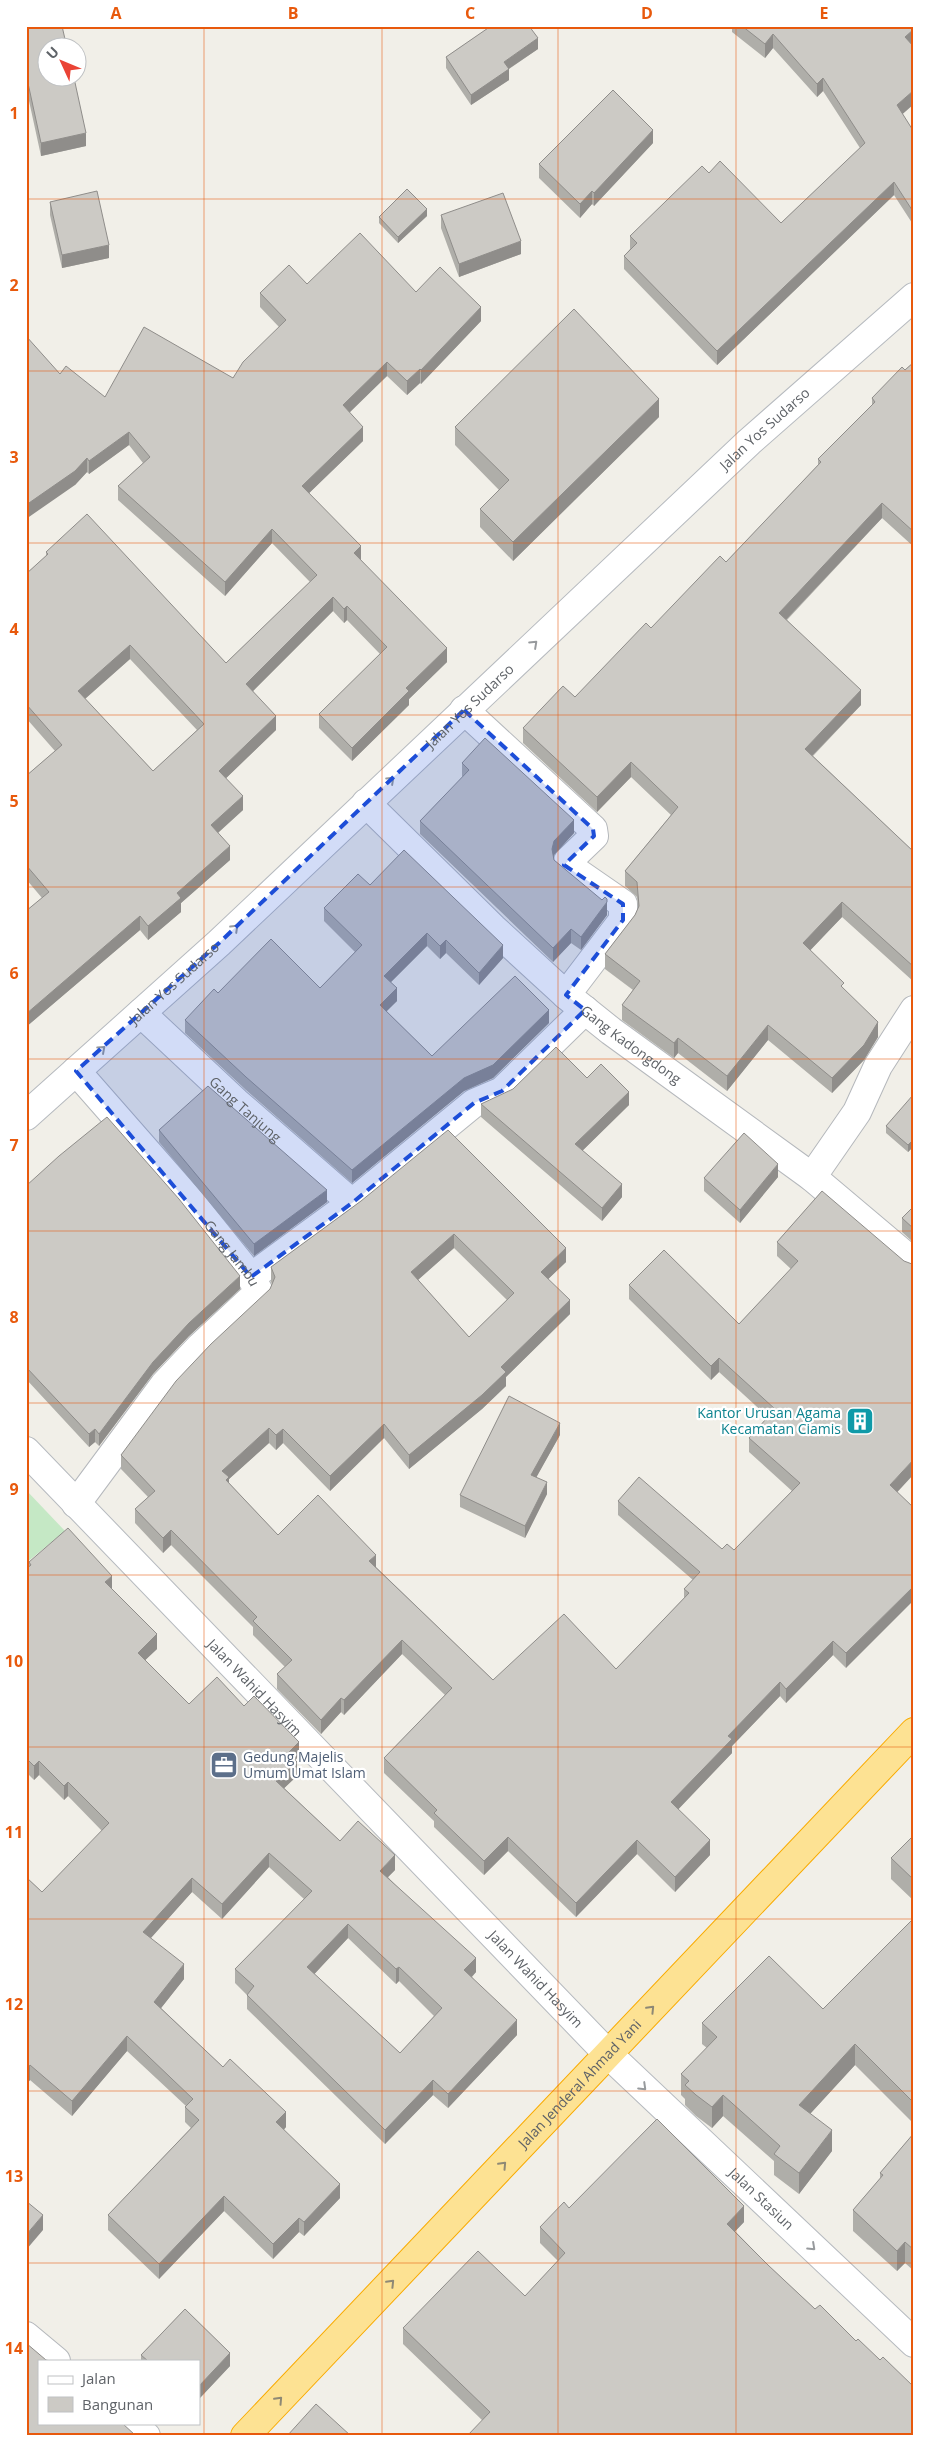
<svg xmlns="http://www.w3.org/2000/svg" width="940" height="2462" viewBox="0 0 940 2462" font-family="'Open Sans',sans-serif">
<rect width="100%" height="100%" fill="#f1efe8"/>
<path fill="#c5e8c5" d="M26,1490L65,1531L26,1563Z"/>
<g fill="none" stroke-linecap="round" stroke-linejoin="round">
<g stroke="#b5b8bc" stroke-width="30">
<g id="street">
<path d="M464,710L593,829L594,836L568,861V866L623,904V920L566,995"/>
<path id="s1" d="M366,803L493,928L566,995L611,1031L812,1177L914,1263"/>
<path id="s2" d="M141,1013L236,1102L352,1203"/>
<path id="s3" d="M76,1071L191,1202L251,1277L259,1292L200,1347L164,1385L76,1504"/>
<path d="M812,1177L857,1112L878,1066L914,1010"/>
<path d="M251,1277L352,1203L474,1103L502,1091L585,1010"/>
<path d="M26,2336L56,2361"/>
<path d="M131,2423L146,2436"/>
</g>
</g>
<g stroke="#b6babf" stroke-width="30">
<g id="secondary">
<path id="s4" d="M26,1116L219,943L749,442L914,297"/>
<path id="s5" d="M26,1451L608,2054L914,2343"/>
</g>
</g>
<g stroke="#f9ab00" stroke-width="30">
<g id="highway">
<path id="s6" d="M245,2436L914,1732"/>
</g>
</g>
<use href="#street" stroke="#fff" stroke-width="28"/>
<use href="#secondary" stroke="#fff" stroke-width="28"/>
<use href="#highway" stroke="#fde293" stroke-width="28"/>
</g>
<path fill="#afaea9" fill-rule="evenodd" d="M26,26L86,146L41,156L26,87Z
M486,26H529L538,49L509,69V80L471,105L446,68V57L487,29Z
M732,26H914V43L912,45L902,114L914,132V226L894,195L717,365L624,269V256L630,249V236L709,173L781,223L860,148L823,91L817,97L773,48L765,58L732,32Z
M653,143L594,206L592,204L580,218L539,178V164Z
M50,202L109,258L62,268L50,215Z
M441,215L521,254L459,277L441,228Z
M427,216L398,243L379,223V217Z
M307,284L416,292L481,321L421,384L420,383L407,395L387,376L349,412L363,441L309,493L361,560L447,662L409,699V705L352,761L319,728V714L380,654L347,620L344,623L333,611L253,691L276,730L226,778L243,810L218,833L230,860L181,903V912L148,940L140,930L26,1027V1038V911L42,898L26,879V776L55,751L26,718V574L46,556V552L226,663L310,582L272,543L225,596L118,500V486L143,463L129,445L89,474L87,472L75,485L60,374L105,397L233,378L279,327L260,307V293ZM130,659L197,730L153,771L85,699Z
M914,362V547L882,518L787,620L861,705L813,756L914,852V982L842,917L810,950L844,989L878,1037L864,1060L832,1093L768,1040L727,1091L678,1053L674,1058L622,1020V1005L633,990L605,969V954L635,915L638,908L637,897L625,886V871L671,815L631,777L597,812L523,743V728L575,697L651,628L726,562L818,465V459L872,405V398Z
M659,417L513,561L480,527V509L499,490L455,445V427Z
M462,763L574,833L554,855L553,856L554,860L607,915L581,950L571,943L553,962L420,834V821L463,777L462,776Z
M370,885L503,958L479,985L446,953L440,959L427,946L391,982L397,1001L386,1011L432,1056L549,1023L493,1078L464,1091L352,1183L246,1090L185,1033V1020L218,993L320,988L355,952L324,921V908Z
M587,1078L629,1105L582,1151L622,1197L602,1221L481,1117V1104Z
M914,1096V1146L908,1152L886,1133V1126Z
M159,1130L327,1202L254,1256L159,1142Z
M778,1177L740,1223L704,1191V1178Z
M26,1186L240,1289L189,1336L153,1374L99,1446L95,1442L89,1447L26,1379Z
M822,1191L897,1492L846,1668L833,1655L786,1703L780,1696L732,1746V1753L678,1809L710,1855L675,1892L637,1854L576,1917L508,1851L484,1875L434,1827V1821L384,1773V1758L445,1695L402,1654L344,1715L341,1712L321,1734L277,1689V1674L285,1667L253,1635V1627L171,1545L163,1553L135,1523V1509L148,1497L121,1469V1455L270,1289L272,1284L271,1282V1267L361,1201L566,1262L548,1279L570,1314L506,1377V1386L482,1409L409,1469L384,1438L330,1491L283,1443L276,1450L269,1443L229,1479V1483L278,1535L376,1567L493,1680L616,1669L684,1598V1589L693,1580L618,1515V1501L722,1549L734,1550L792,1491L749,1452V1438L768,1417L719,1372L711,1380L629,1299V1285L739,1324L791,1269L777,1256V1242ZM454,1248L507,1300L469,1337L418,1280Z
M914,1206V1243L902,1232V1218Z
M560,1435L536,1477L547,1494L525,1538L460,1507V1495Z
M29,1562L112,1589L157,1649L145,1660L189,1704L244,1706L299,1756L295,1760L297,1776L284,1788L340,1841L395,1870L388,1877L476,1972L472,1977L517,2035L448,2108L433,2095L385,2144L247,2009V1995L235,1983V1969L304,1899L269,1867L222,1919L192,1892L150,1938L184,1979L161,2008L286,2127L284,2130L340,2198L304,2236L299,2232L273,2259L224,2211L159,2279L108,2230V2215L191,2128L185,2122V2107L186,2106L127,2051L72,2116L30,2080L26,2085V1877L42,1892L102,1831L68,1796L64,1800L39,1775L34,1780L26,1772V1569L29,1567ZM348,1938L396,1984L399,1981L434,2016L400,2053L314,1974Z
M914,1835V1901L891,1879V1858Z
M914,1918V2124L855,2065L810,2114L832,2151L799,2194L774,2175V2161L723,2116L712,2128L696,2116L685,2105V2099L681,2095V2074L707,2048L702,2044V2023L823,2009Z
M914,2133V2271L905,2263L897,2271L853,2231V2210L880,2179V2173Z
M569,2208L744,2222L735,2231L768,2265L815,2309L880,2360L482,2420L403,2344V2328L525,2296L558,2261L540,2243V2227Z
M185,2309L230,2353V2366L199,2399V2361H141V2355Z"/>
<path fill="#8f8d8a" d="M914,29V43L905,51V37Z
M773,34V48L765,58V44Z
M538,38V49L504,72V62Z
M509,69V80L471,105V95Z
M823,78V91L817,97V84Z
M914,90V104L897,119V105Z
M653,130V143L594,206V193Z
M86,133V146L41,156V143Z
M894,182V195L717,365V351Z
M592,191V204L580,218V204Z
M427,209V216L398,243V237Z
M521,241V254L459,277V264Z
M109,245V258L62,268V255Z
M481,307V321L421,384V370Z
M387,362V376L343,419V405Z
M420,369V383L407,395V381Z
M659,399V417L513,561V542Z
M363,427V441L302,500V486Z
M129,432V445L89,474V461Z
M87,458V472L75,485L26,519V505Z
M882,503V518L779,627V613Z
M272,529V543L225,596V582Z
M361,546V560L354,567V553Z
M333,597V611L246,698V684Z
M347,606V620L344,623V609Z
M130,645V659L78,705V691Z
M447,648V662L409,699V705L352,761V748L406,688Z
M861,690V705L805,763V749Z
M276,716V730L219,785V771Z
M631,762V777L597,812V797Z
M243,796V810L211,839V825Z
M574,820V833L554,855L552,862V849L554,841Z
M230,846V860L181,903V912L148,940V926L177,893Z
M607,902V915L581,950V937Z
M842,902V917L803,958V943Z
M140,916V930L26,1027V1038V1014Z
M571,929V943L553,962V948Z
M427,933V946L384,989V976Z
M446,940V953L440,959V946Z
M503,945V958L479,985V973Z
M397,988V1001L380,1018V1005Z
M549,1010V1023L493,1078L464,1091L352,1183V1170L464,1078Z
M878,1022V1037L864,1060L832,1093V1078Z
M768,1025V1040L727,1091V1076Z
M678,1038V1053L674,1058V1043Z
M629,1092V1105L575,1158V1144Z
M914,1139V1146L908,1152V1145Z
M778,1164V1177L740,1223V1210Z
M622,1184V1197L602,1221V1208Z
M327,1190V1202L254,1256V1244Z
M454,1234V1248L411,1286V1272Z
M566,1248V1262L541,1286V1272Z
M240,1276V1289L189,1336L153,1374L99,1446V1434L153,1362L189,1323Z
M570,1300V1314L506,1377V1386L482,1409L409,1469V1455L501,1367Z
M719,1358V1372L711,1380V1366Z
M560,1423V1435L531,1487V1475Z
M384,1424V1438L330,1491V1476Z
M269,1428V1443L229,1479V1491L222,1471Z
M95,1429V1442L89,1447V1434Z
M283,1429V1443L276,1450V1435Z
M914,1459V1474L890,1500V1485Z
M547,1482V1494L525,1538V1526Z
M171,1530V1545L163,1553V1538Z
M376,1555V1569L369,1561Z
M112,1576V1591L105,1582Z
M914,1586V1600L846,1668V1653Z
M157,1634V1649L138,1667V1653Z
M402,1640V1654L344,1715V1700Z
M833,1641V1655L786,1703V1689Z
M780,1682V1696L732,1746V1753L671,1817V1802L728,1736Z
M341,1698V1712L321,1734V1720Z
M299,1742V1756L288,1767V1753Z
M39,1761V1775L34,1780V1766Z
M297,1762V1776L276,1796V1781Z
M68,1782V1796L64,1800V1786Z
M508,1837V1851L484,1875V1861Z
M637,1840V1854L576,1917V1903Z
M710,1840V1855L675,1892V1877Z
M269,1853V1867L222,1919V1904Z
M395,1855V1870L380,1885V1871Z
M192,1878V1892L143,1947V1932Z
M348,1924V1938L307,1982V1967Z
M476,1958V1972L464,1985V1970Z
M184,1964V1979L154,2017V2002Z
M399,1967V1981L396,1984V1969Z
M517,2020V2035L448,2108V2094Z
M127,2036V2051L72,2116V2101Z
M855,2044V2065L799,2126V2105Z
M30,2065V2080L26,2085V2070Z
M433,2080V2095L385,2144V2130Z
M723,2095V2116L712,2128V2107Z
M286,2112V2127L276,2137V2122Z
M832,2130V2151L799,2194V2173Z
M340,2184V2198L304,2236V2222Z
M224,2196V2211L159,2279V2264Z
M744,2206V2222L727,2240V2224Z
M43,2215V2230L26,2250V2235Z
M299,2218V2232L273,2259V2244Z
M905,2242V2263L897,2271V2251Z
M230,2353V2366L199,2399V2386Z"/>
<path fill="#cccac5" stroke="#8f8d8a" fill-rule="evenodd" d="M26,26H62L67,48H48V78H74L86,133L41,143L26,74Z
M491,26H529L538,38L504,62L509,69L471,95L446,57Z
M742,26H914V29L905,37L914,47V90L897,105L914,132V213L894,182L717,351L624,256L637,243L630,236L702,166L709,173L720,161L781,223L865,143L823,78L817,84L773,34L765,44Z
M613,90L653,130L594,193L592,191L580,204L539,164Z
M407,189L427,209L398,237L379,217Z
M97,191L109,245L62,255L50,202Z
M503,193L521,241L459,264L441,215Z
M360,233L416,292L440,267L481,307L421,370L420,369L407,381L387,362L343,405L363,427L302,486L361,546L354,553L447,648L406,688L409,691L352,748L319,714L387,647L347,606L344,609L333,597L246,684L276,716L219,771L243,796L211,825L230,846L177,893L181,898L148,926L140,916L26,1014V911L49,892L26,865V776L62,745L26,704V574L48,554L46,552L87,514L226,663L317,575L272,529L225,582L118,486L150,457L129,432L89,461L87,458L75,471L26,505V336L60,374L66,366L105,397L144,327L233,378L243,362L286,320L260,293L289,265L307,284ZM130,645L204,724L153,771L78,691Z
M574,309L659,399L513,542L480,509L509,480L455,427Z
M914,362V532L882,503L779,613L861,690L805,749L914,852V967L842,902L803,943L844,983L841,986L878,1022L864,1045L832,1078L768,1025L727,1076L678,1038L674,1043L622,1005L640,981L605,954L635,915L639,906L637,882L625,871L678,807L631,762L597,797L523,728L563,686L575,697L646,623L651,628L720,556L726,562L821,462L818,459L875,402L872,398L902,367L905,370Z
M485,738L574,820L554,841L552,849L554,860L602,900L605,897L607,899V902L581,937L571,929L553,948L420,821L469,770L462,763Z
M404,850L503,945L479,973L446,940L440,946L427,933L384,976L397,988L380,1005L432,1056L515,976L549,1010L493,1065L464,1078L352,1170L246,1077L185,1020L214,989L218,993L271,939L320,988L362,945L324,908L358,874L370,885Z
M556,1047L587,1078L601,1064L629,1092L575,1144L622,1184L602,1208L481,1104L513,1089Z
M208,1086L327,1190L254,1244L159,1130Z
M913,1095L914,1096V1139L908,1145L886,1126Z
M107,1117L179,1199L240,1276L189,1323L153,1362L99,1434L95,1429L89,1434L26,1367V1186L59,1156Z
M448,1130L566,1248L541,1272L570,1300L501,1367L506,1372L482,1395L409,1455L384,1424L330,1476L283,1429L276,1435L269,1428L222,1471L229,1477L226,1480L278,1535L318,1495L376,1555L369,1561L493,1680L564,1614L616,1669L689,1593L684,1589L700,1572L618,1501L639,1477L722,1549L727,1544L734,1550L800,1483L749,1438L775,1409L719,1358L711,1366L629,1285L664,1250L739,1324L798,1261L777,1242L822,1191L904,1261L912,1264H914V1459L890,1485L914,1508V1586L846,1653L833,1641L786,1689L780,1682L728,1736L732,1739L671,1802L710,1840L675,1877L637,1840L576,1903L508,1837L484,1861L434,1813L437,1810L384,1758L452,1688L402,1640L344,1700L341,1698L321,1720L277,1674L292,1660L253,1621L257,1617L171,1530L163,1538L135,1509L155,1491L121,1455L176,1381L211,1344L270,1289L275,1277L271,1267L361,1201ZM454,1234L514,1293L469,1337L411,1272Z
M744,1133L778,1164L740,1210L704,1178Z
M914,1206V1229L902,1218Z
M509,1396L560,1423L531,1475L547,1482L525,1526L460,1495Z
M68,1528L112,1576L105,1582L157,1634L138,1653L189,1704L217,1677L244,1706L254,1696L299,1742L288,1753L297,1762L276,1781L340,1841L358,1821L395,1855L380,1871L476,1958L464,1970L517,2020L448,2094L433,2080L385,2130L247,1995L254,1986L235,1969L312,1891L269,1853L222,1904L192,1878L143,1932L184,1964L154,2002L223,2067L230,2059L286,2112L276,2122L340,2184L304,2222L299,2218L273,2244L224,2196L159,2264L108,2215L199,2120L185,2107L193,2099L127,2036L72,2101L30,2065L26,2070V1877L42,1892L109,1823L68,1782L64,1786L39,1761L34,1766L26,1758V1569L31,1565L29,1562ZM348,1924L396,1969L399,1967L442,2008L400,2053L307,1967Z
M914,1835V1880L891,1858Z
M914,1918V2103L855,2044L799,2105L832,2130L799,2173L774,2154L780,2146L723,2095L712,2107L696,2095L685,2085L689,2081L681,2074L717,2037L702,2023L769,1956L823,2009Z
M657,2119L744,2206L727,2224L768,2265L815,2309L820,2305L856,2341L858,2339L880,2360L883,2357L914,2387V2436H467L490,2412L403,2328L478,2251L525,2296L565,2253L540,2227L564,2202L569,2208Z
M914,2133V2250L905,2242L897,2251L853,2210L883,2175L880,2173Z
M26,2201L43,2215L26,2235Z
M185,2309L230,2353L199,2386V2361H148L141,2355Z
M26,2343L46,2360L50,2361H39V2423H122L135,2435L26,2436Z
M316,2404L351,2436H287Z"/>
<defs><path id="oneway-chevron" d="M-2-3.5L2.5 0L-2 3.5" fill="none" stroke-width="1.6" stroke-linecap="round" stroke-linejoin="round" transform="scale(1.25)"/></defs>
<g stroke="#979a9d">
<use href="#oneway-chevron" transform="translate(534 644) rotate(-43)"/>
<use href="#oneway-chevron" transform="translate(391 780) rotate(-43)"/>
<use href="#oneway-chevron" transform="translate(235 928) rotate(-44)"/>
<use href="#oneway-chevron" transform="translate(102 1049) rotate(-42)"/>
<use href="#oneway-chevron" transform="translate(643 2087) rotate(44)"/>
<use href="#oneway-chevron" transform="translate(812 2247) rotate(43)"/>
</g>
<g stroke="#8e8975">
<use href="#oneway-chevron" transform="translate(651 2009) rotate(-46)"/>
<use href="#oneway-chevron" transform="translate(503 2165) rotate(-47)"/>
<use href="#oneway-chevron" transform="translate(391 2283) rotate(-46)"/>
<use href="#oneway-chevron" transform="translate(279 2400) rotate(-47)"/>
</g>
<path fill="#1d4ed8" fill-opacity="0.2" stroke="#1d4ed8" stroke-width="4" stroke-dasharray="10 6" stroke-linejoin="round" d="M464,710L593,829L594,836L564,865L623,904V920L566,995L585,1010L502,1091L474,1103L352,1203L251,1277L76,1071L219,943Z"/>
<path fill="none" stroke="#e8590c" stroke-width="1" stroke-opacity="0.55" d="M204,26V2436M382,26V2436M558,26V2436M736,26V2436M26,199H914M26,371H914M26,543H914M26,715H914M26,887H914M26,1059H914M26,1231H914M26,1403H914M26,1575H914M26,1747H914M26,1919H914M26,2091H914M26,2263H914"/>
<defs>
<g id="building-square" transform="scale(1.4375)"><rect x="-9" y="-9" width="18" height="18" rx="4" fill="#0f9aa8" stroke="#fff"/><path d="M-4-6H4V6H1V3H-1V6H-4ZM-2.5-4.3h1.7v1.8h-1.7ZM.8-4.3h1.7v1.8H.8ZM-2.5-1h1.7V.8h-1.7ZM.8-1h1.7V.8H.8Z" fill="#fff"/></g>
<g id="office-square" transform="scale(1.4375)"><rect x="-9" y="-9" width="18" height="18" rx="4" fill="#5c6f8a" stroke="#fff"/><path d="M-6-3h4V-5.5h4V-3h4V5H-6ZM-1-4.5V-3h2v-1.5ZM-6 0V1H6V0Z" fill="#fff"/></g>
</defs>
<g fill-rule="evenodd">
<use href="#building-square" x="860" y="1421"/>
<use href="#office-square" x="224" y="1765"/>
</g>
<g text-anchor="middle" stroke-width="4.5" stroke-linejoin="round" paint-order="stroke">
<g font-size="14" fill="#5f6368" stroke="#fff">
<text dy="5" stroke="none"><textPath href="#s4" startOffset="1009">Jalan Yos Sudarso</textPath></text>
<text dy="5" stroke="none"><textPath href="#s4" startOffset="604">Jalan Yos Sudarso</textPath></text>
<text dy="5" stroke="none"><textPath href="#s4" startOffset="199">Jalan Yos Sudarso</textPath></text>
<text dy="5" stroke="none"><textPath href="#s1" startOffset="359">Gang Kadongdong</textPath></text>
<text dy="5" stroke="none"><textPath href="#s2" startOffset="142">Gang Tanjung</textPath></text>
<text dy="5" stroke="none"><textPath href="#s3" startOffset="240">Gang Jambu</textPath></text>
<text dy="5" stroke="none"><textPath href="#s5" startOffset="329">Jalan Wahid Hasyim</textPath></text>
<text dy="5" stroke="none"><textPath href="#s5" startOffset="734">Jalan Wahid Hasyim</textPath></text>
<text dy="5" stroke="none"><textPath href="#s6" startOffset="486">Jalan Jenderal Ahmad Yani</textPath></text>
<text dy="5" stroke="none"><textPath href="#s5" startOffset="1049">Jalan Stasiun</textPath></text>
</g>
<g font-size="14" fill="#0d838f" stroke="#fff" text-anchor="end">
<text x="841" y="1418">Kantor Urusan Agama<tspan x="841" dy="16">Kecamatan Ciamis</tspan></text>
</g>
<g font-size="14" fill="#4e5e75" stroke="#fff" text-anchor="start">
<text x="243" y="1762">Gedung Majelis<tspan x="243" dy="16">Umum Umat Islam</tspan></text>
</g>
</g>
<rect width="940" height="2462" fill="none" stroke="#ffffff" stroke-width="55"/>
<rect x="38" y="2360" width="162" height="65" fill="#ffffff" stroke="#bfc1c3"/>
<rect x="48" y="2376" width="25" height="8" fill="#ffffff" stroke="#bfc1c3"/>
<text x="82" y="2384" font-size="15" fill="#5f6368">Jalan</text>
<rect x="48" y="2397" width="25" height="15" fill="#cccac5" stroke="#bfc1c3"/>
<text x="82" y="2410" font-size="15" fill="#5f6368">Bangunan</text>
<g transform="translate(62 62) rotate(314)"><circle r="24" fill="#ffffff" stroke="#bfc1c3"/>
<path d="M0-4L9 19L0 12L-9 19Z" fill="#ea4335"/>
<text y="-8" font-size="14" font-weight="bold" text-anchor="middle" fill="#5f6368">U</text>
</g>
<rect x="28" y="28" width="884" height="2406" fill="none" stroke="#e8590c" stroke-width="2"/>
<g font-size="16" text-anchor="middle" font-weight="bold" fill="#e8590c">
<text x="116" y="19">A</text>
<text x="293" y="19">B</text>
<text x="470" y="19">C</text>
<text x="647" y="19">D</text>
<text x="824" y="19">E</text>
<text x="14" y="119">1</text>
<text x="14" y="291">2</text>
<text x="14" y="463">3</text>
<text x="14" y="635">4</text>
<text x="14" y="807">5</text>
<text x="14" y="979">6</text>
<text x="14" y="1151">7</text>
<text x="14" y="1323">8</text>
<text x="14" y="1495">9</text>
<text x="14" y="1667">10</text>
<text x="14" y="1838">11</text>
<text x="14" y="2010">12</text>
<text x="14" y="2182">13</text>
<text x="14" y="2354">14</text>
</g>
</svg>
